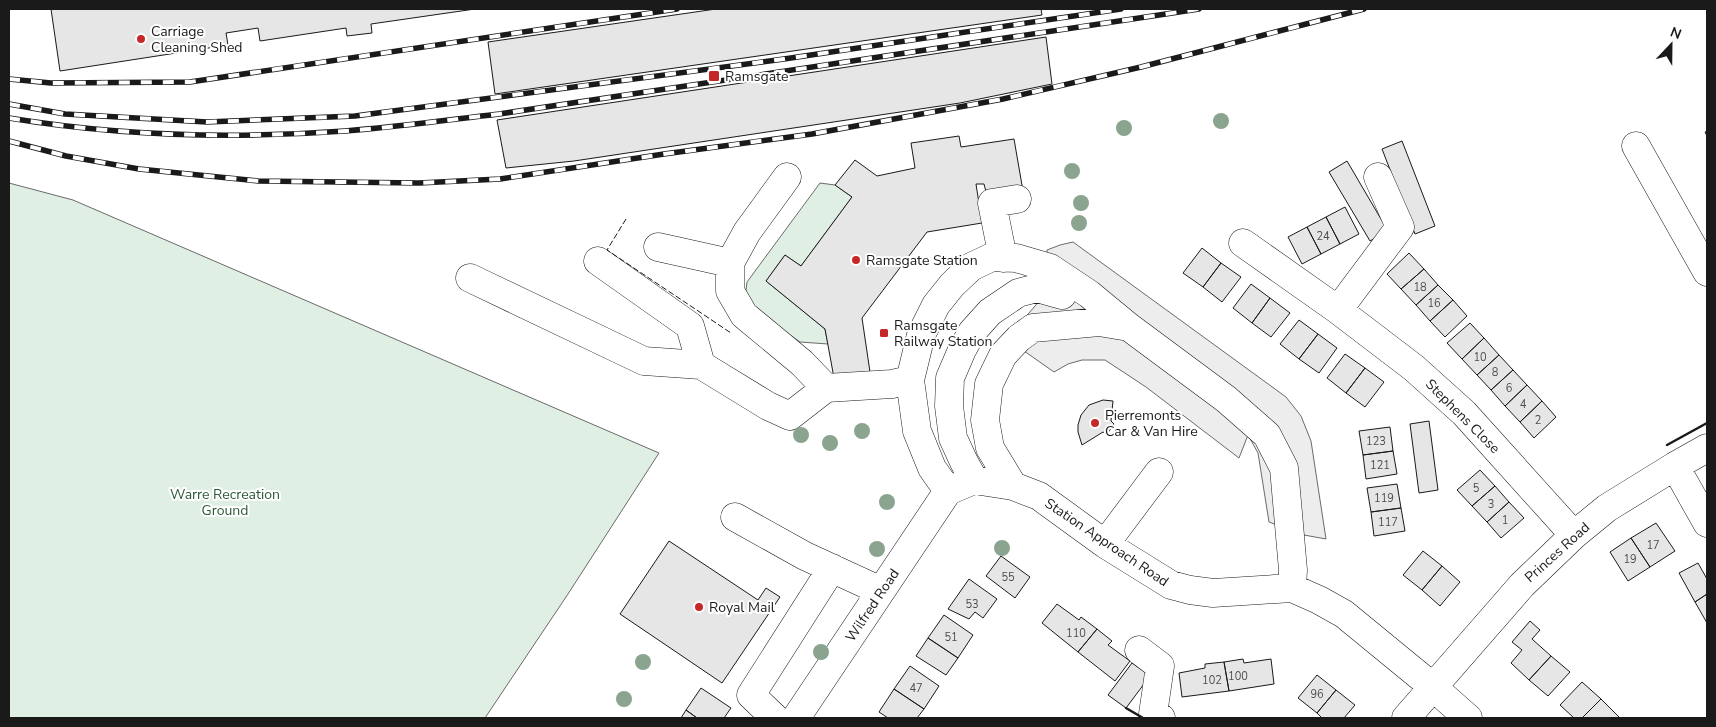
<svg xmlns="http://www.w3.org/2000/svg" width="1716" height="727" viewBox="0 0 1716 727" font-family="'Nunito Sans',sans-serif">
<rect width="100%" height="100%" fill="#fff"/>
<path fill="#e0efe3" stroke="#6a6a6a" d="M9,183L73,200L659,453L568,594L485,718H9Z
M820,183L835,185L852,197L801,266L785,255L766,281L825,329L828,344L800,342L750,307L745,298L747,282Z"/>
<path fill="#ededed" stroke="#6a6a6a" d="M1073,242L1286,397L1301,416L1311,441L1326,539L1304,535L1269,522L1258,453L1248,435L1239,458L1146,387L1105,360H1082L1068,364L1054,372L1007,339L1046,293L1047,250L1060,245Z"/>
<path fill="#e6e6e6" stroke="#1a1a1a" d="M51,9H475L371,24L372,33L347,36L346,28L260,41L258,28L226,33L228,45L60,71Z
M716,9H1041L1042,15L495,94L488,42Z
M1046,37L1052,84L960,103L574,161L506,168L497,120Z
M959,136L961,147L1014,139L1023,191L987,196L984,184H976L982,223L927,232L862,318L870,372L834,378L825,329L766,281L785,255L801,266L852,197L835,185L855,160L877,176L915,168L911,143Z
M1402,141L1435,226L1415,234L1382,149Z
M1347,161L1388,231L1370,241L1329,172Z
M1345,207L1359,234L1340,244L1326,217Z
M1326,217L1340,244L1321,254L1307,227Z
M1307,227L1321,254L1302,264L1288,237Z
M1202,248L1221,263L1203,287L1183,273Z
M1409,253L1424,269L1401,289L1387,274Z
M1221,263L1241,277L1222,302L1203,287Z
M1424,269L1438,285L1416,305L1401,289Z
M1251,284L1270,298L1252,323L1233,308Z
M1438,285L1453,300L1430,321L1416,305Z
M1270,298L1290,313L1271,337L1252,323Z
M1453,300L1467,316L1445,337L1430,321Z
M1299,320L1318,334L1299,359L1280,344Z
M1470,323L1484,338L1462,359L1447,343Z
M1318,334L1337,348L1319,373L1299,359Z
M1484,338L1499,355L1477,375L1462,359Z
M1345,354L1365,368L1346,393L1327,378Z
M1499,355L1513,370L1491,390L1477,375Z
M1365,368L1384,382L1365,407L1346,393Z
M1513,370L1527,385L1505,406L1491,390Z
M1527,385L1542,401L1520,422L1505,406Z
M1103,400L1113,401L1111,421L1114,424L1107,434L1103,432L1082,445L1078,432V425L1081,415L1089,405Z
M1542,401L1556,417L1534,438L1520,422Z
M1429,421L1438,490L1419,493L1410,424Z
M1390,427L1393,451L1363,455L1359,431Z
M1393,451L1397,474L1366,479L1363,455Z
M1480,470L1495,486L1472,506L1457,490Z
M1397,484L1401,508L1371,512L1367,488Z
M1495,486L1509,502L1487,522L1472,506Z
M1509,502L1524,518L1501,538L1487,522Z
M1401,508L1405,531L1374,536L1371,512Z
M1656,523L1675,551L1650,567L1631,538Z
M1631,538L1650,567L1628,581L1610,552Z
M669,541L758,600L766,588L780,597L722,683L620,614Z
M1423,551L1442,566L1422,590L1403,575Z
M1001,556L1030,577L1015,598L986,576Z
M1698,563L1707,579V594L1695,602L1679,573Z
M1442,566L1460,582L1440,606L1422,590Z
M969,579L997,599L983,618L975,612L969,619L948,609Z
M1707,594V623L1695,602Z
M1057,604L1079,620L1081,617L1097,629L1078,652L1042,623Z
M944,615L973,635L958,658L928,638Z
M1530,621L1540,630L1532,639L1551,656L1529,680L1511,663L1522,650L1512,642Z
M1097,629L1112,641L1108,645L1130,661L1115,681L1078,652Z
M928,638L958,658L946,675L916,656Z
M1551,656L1570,672L1548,696L1529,680Z
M1243,659L1244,663L1271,659L1274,684L1229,691L1224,662Z
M1224,662L1229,691L1182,697L1179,673L1205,668V664Z
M1132,663L1150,676L1126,708L1108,695Z
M910,666L939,686L924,709L894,689Z
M1317,675L1336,690L1317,713L1298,698Z
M1582,682L1601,699L1582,718H1574L1560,705Z
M701,688L731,708L724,718H697L686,710Z
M894,689L924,709L917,718H888L879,712Z
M1336,690L1355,705L1344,718H1322L1317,713Z
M1601,699L1619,717L1617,718H1582Z
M686,710L697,718H681Z"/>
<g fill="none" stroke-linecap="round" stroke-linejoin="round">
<g stroke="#1a1a1a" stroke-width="29">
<path id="minor" d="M1636,146L1707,272
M787,177L747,232L730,263V291L744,315L802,363L826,388L892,384L910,380
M1243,243L1338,310L1414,368L1464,413L1574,535
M658,247L730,263
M1003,258L992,203L1017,199
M598,261L690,326L701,365
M470,278L644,361L701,365L768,406L790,416L826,388
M1338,310L1400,227L1378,177
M1675,466L1707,523
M974,480L964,462L953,438L949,406L950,378L962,350L972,332L990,312L1018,293L1037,288L1062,295
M1013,486L990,448L985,420L989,384L1003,355L1019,338L1033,328L1099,322L1129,327
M948,491L932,468L917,431L910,380L921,335L936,305L952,285L971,267L992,257L1016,258L1050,268L1089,294L1129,327L1226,399L1267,435L1284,468L1293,570L1292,588
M948,491L974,480L1013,486L1039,496L1105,544L1171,585L1190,590L1213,593L1292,588L1319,600L1344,614L1433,687L1468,718
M735,517L805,556L881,591
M1105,544L1159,472
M1139,650L1160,666L1153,714L1161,718
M775,718L751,695L832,568
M796,718L948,491
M1406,718L1522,585L1574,535L1607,508L1675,466L1707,448"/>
</g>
<use href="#minor" stroke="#fff" stroke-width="28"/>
<g stroke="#1a1a1a" stroke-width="5.5">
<path id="rail" d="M9,79L51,83L190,82L677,9
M9,104L65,114L207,122L355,116L784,59L1121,9
M9,118C119,136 233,139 345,131C396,127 447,120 499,114L1199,9
M9,141L66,156L139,169L258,181L419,183L500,179L664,154L812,134L1003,99L1141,67L1364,9"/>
</g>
<use href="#rail" stroke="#fff" stroke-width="4" stroke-dasharray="11" stroke-linecap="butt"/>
<path stroke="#1a1a1a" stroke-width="1" stroke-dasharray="6 2.5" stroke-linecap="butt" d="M1707,131L1705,132L1707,136
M626,219L607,250L731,333"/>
<path stroke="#1a1a1a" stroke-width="2.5" d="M1667,445L1707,423
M1126,708L1143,718"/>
</g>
<g fill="#8aa48f">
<circle cx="1221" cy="121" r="8"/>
<circle cx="1124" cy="128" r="8"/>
<circle cx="1072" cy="171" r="8"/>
<circle cx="1081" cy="203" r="8"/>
<circle cx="1079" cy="223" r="8"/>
<circle cx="862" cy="431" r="8"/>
<circle cx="801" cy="435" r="8"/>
<circle cx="830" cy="443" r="8"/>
<circle cx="887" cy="502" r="8"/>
<circle cx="1002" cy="548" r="8"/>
<circle cx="877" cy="549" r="8"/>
<circle cx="821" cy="652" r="8"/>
<circle cx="643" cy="662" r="8"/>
<circle cx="624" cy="699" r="8"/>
</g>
<g fill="#c62828" stroke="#fff" stroke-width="2">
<circle cx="141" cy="39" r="5"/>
<rect x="708" y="70" width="12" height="12" rx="2.5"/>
<circle cx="856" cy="260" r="5"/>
<rect x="879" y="328" width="10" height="10" rx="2.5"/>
<circle cx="1095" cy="423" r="5"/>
<circle cx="699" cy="607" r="5"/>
</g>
<g text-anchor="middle" stroke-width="4" stroke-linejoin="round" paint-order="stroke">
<g font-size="11" fill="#4d4d4d">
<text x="1323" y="240">24</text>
<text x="1420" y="291">18</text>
<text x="1434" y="307">16</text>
<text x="1480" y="361">10</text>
<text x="1495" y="376">8</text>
<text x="1509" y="392">6</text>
<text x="1523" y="408">4</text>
<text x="1538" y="424">2</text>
<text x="1376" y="445">123</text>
<text x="1380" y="469">121</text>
<text x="1476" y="492">5</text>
<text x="1384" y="502">119</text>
<text x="1491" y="508">3</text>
<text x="1505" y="524">1</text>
<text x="1388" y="526">117</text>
<text x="1653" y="549">17</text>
<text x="1630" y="563">19</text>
<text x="1008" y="581">55</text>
<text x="972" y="608">53</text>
<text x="1076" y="637">110</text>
<text x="951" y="641">51</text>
<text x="1238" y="680">100</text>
<text x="1212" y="684">102</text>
<text x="916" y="692">47</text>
<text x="1317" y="698">96</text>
</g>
<g font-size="14" fill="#1a1a1a" stroke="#fff" text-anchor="start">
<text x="151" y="36">Carriage<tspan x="151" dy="16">Cleaning Shed</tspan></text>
<text x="725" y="81">Ramsgate</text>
<text x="866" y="265">Ramsgate Station</text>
<text x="894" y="330">Ramsgate<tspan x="894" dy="16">Railway Station</tspan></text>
<text x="1105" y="420">Pierremonts<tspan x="1105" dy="16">Car &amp; Van Hire</tspan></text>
<text x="709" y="612">Royal Mail</text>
</g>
<g font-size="14" fill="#1a1a1a" stroke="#fff">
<text transform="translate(1463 416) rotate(45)" y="5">Stephens Close</text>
<text transform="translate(1107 542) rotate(34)" y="5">Station Approach Road</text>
<text transform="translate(1557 552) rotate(-42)" y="5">Princes Road</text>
<text transform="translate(872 605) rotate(-56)" y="5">Wilfred Road</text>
</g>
<g font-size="14" fill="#2b5a34" stroke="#fff">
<text x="225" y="499">Warre Recreation<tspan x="225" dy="16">Ground</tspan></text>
</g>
</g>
<rect width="1716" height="727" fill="none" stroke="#1a1a1a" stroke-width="20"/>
<g transform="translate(1671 45) rotate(22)" stroke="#ffffff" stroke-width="4" paint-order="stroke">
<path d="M0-4L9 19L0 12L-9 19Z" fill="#1a1a1a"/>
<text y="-8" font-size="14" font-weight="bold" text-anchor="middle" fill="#1a1a1a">N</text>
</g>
</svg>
